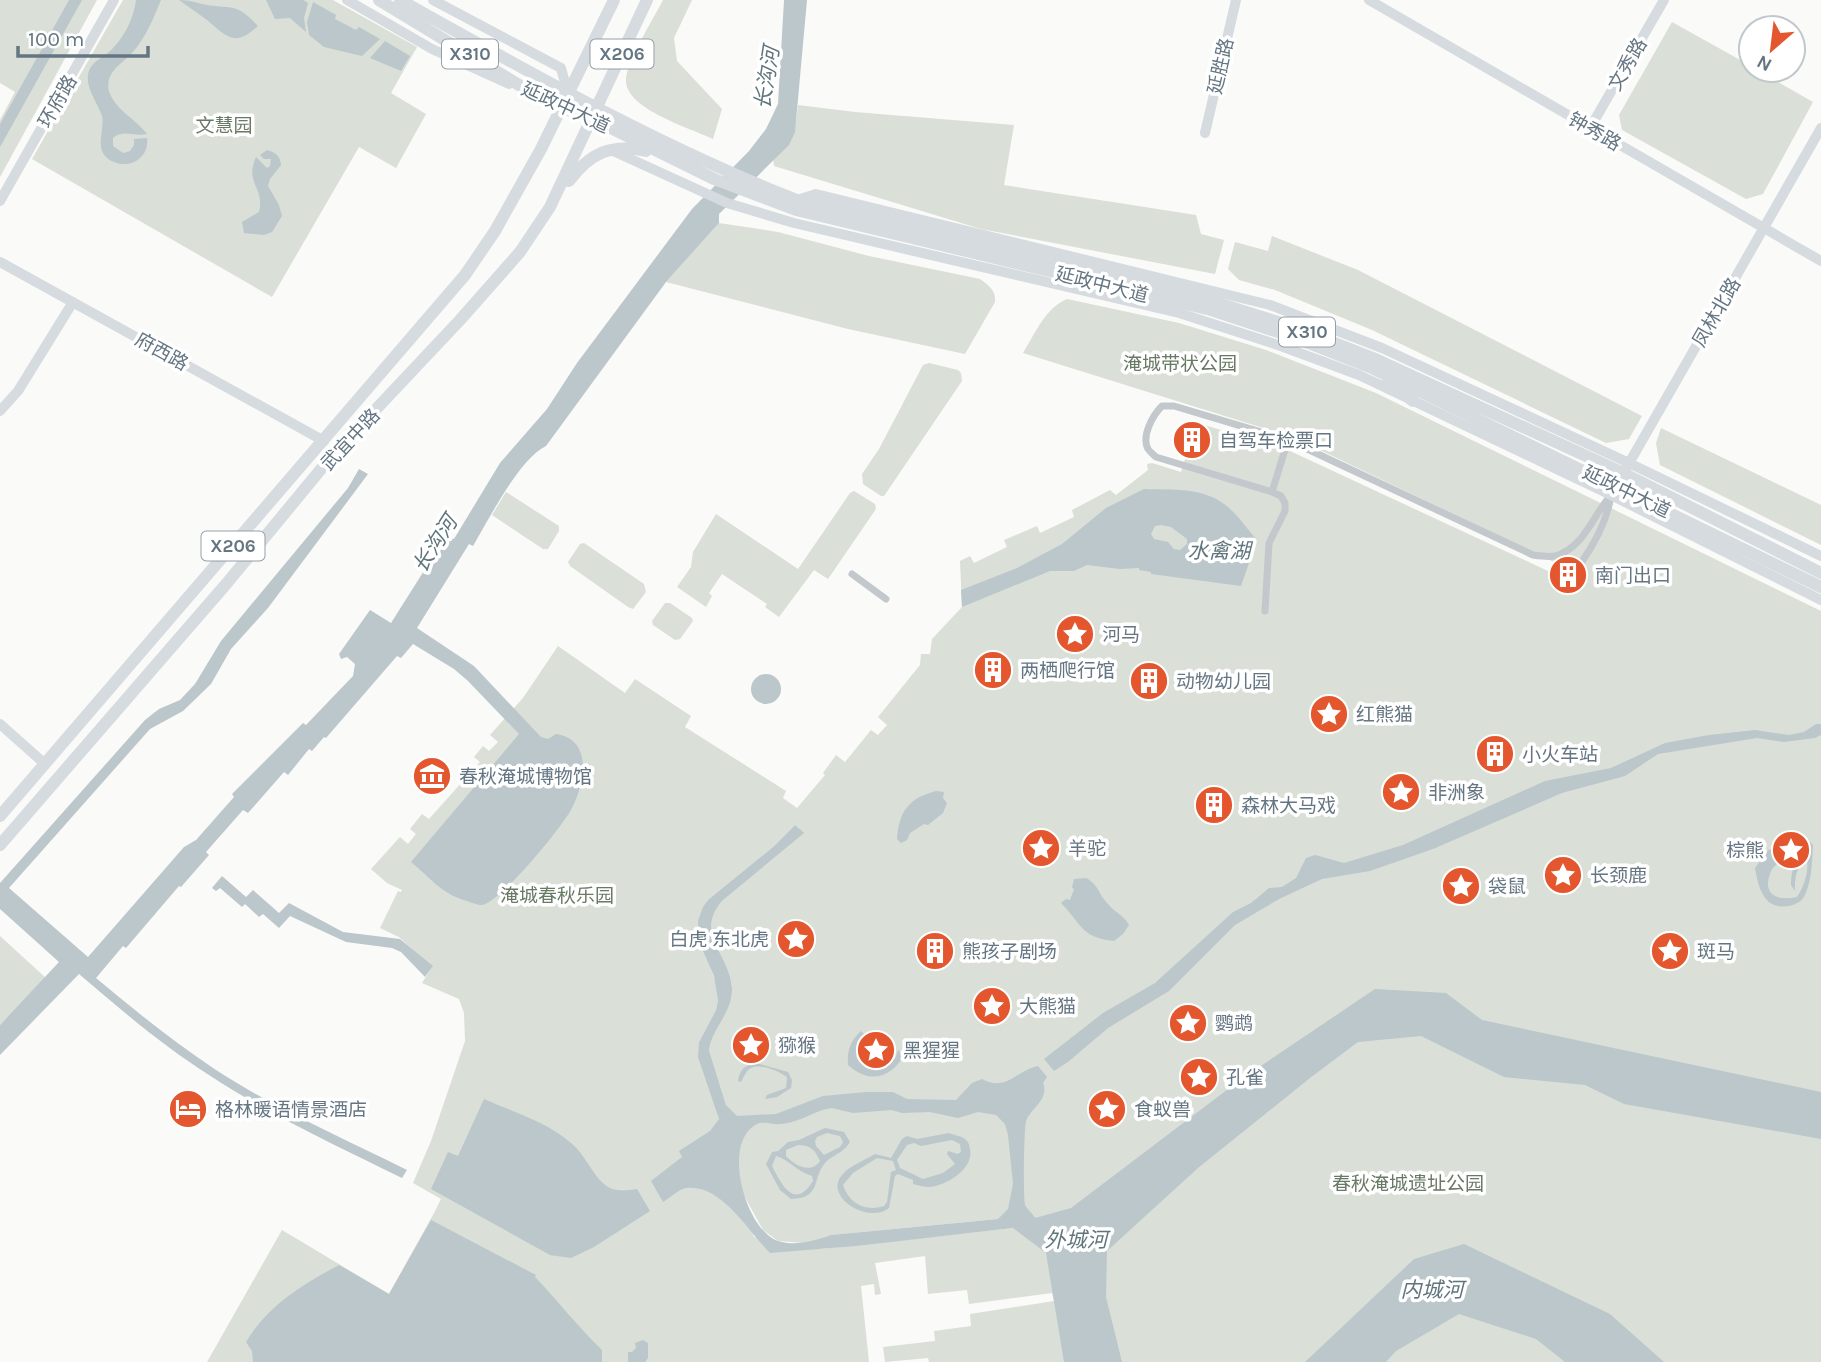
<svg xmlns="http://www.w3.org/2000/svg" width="1821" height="1362" viewBox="0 0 1821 1362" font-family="Karla,'Noto Sans SC',sans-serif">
<rect width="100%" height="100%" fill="#fafaf8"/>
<path fill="#dadfd7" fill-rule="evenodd" d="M0,0H97L0,177V120L15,92L0,83Z
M123,0H333L417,47L391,93L426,114L396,168L359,147L272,297L32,159Z
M663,0H692L674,38L677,61L722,109L713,139C691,128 625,109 626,80C626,62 654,18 663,0Z
M1672,22L1751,66V70H1757L1813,102L1763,194L1746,199L1622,130L1619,115Z
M798,105L855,112L1014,125L1004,185L1196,215L1201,234L1224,240L1215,274L981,229L774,166L773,158C795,140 795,132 798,105Z
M719,223L778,232L869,256L980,279C989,286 996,290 995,302L965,354L848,329L666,282Z
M1272,236L1358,270L1642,416L1629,439L1606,443L1372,330L1275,290L1239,280L1228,269L1235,242L1268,251Z
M1067,299L1179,323L1266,350L1376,393L1821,611V1362H929L928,1358L885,1362L883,1347L935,1341L934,1331L971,1326L970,1314L1054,1301L1052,1293L969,1304L967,1290L928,1294L925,1256L875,1263L881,1294L875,1295L874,1284L861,1286L869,1362H207L282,1230L389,1294L434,1213L441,1199L413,1183L431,1141L465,1041L464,1013L459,999L422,983L432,967L399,937L380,928L398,891L401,892L402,890L387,883L371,869L400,837L408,844L416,834L410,829L422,814L429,819L480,762L474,757L483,746L489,751L498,742L490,735L523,698L558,646L625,693L635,679L691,716L685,727L786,791L783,798L797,808L825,775L823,773L836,755L845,762L871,730L878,735L887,725L878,717L920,665L921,654H930L932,639L962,607L960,561L970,556L974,563L1007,547L1004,540L1037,526L1040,533L1074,517L1072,510L1110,490L1116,495L1148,470L1147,464L1152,463L1181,472L1186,456L1183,454L1190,431L1195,432L1201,424L1290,451L1548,571H1555L1583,585L1587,578L1295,438L1023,353C1035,334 1045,308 1067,299ZM795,825L803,833L722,901C694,934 730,954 732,988C733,1013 712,1028 709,1050L726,1105L732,1113L739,1146L738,1166L742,1192L763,1230L778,1241L805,1243L832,1235L998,1219L1021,1232L1013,1228L821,1249L754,1237L719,1119L699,1042L716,1010L718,1000V988L698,933L709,899L773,847Z
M929,363L958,370L961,373L962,381L884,496H881L863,484L862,474L879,449L923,365Z
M1661,428L1821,505V545L1660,465L1656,443Z
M854,491L875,504L876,509L828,579L814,570L779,617L765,607L767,604L722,574L709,593L712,596L706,607L677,587L691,567L693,552L716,514L798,569L850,493Z
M506,492L559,526V531L548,549H543L492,515Z
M584,543L644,584L646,592L633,609L628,607L570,566L568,562L580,544Z
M665,603H670L692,618L693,621L680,639L675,640L653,625L652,621Z
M0,936L46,978L0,1025Z"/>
<path fill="#bbc7cb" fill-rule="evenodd" d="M69,0H82L0,147V124Z
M136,0H161C153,19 146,37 132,53C126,60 117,65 112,73C108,79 107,87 110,94C119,113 135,118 147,134C133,137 123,129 113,138V146L123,153L130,151L134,145V139L147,138C150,162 122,172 106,157C95,146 105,129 102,116C98,103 86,89 88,75C90,61 105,57 113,48C125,36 134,17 136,0Z
M179,0C190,0 197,3 207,5C235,9 236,3 258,26C235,47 228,38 207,20C198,13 188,7 179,0Z
M266,0H303L308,3L304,18L306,32L290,18L275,19Z
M784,0H807L795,132L789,145L719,214V223L666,282L546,446C519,459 489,519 473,546L469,544L417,628L474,666L541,737L548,739L556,734C593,739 585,783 572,808C563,826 501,902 482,905C478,905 472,903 467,901C440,893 432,879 411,862L519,734L468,681L454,669L413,644L401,658L397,656L326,738L324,737L312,751L309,749L288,775L284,772L248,813L243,810L206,852L209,855L181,887L179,886L126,948L123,946L96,978C134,1010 174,1042 216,1070C276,1109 343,1138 407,1170L402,1178C337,1146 270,1115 209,1075C163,1046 120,1009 79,974L0,1055V1025L59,962L0,909V883L145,720L159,709L180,700L195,684L221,641L348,488L359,469L368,474L268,608L231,649L211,684L183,711L150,729L9,888L88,957L184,847L196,840L234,797L232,794L303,723L306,725L353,676L355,664L347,657L341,659L339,654L370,610L391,623L434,555L437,556L449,537L454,539L500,463L547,409L577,363L692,209L749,151L766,129L778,104Z
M313,2L336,15L335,19L356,30L359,27L380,39L362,56L324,47L309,35L307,22Z
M385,41L410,56L401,71L370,58Z
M267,150C276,153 280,155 281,165L270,179L268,186L279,205L282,216L272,232L264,235L244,233L242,222L259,212C265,187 244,183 256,157L267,168L270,166L271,159H264L260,155Z
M1144,489C1171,490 1202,487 1224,504C1237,513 1247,529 1257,540L1241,586L1151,574V572L1139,570V568L1120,569L1087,565L1074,571H1050L962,607L961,590L1017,568L1062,544L1106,508ZM1161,525L1171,527L1187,539V544L1180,550L1174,549L1168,542L1154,539L1151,534L1155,526Z
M751 689a15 15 0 1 1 30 0a15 15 0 1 1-30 0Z
M1816,724H1821V735L1815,738L1784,742L1757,738L1658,754L1625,776L1562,793L1433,849L1370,871L1322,879L1279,899L1235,925L1169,991L1108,1028L1068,1062L1054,1071L1044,1059L1103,1013L1155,983L1233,912L1251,903L1269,888L1282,887L1296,878L1306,858L1315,855L1344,863L1403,845L1545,781L1611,768L1665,743L1709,735L1755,730L1789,735L1804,732Z
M1395,779L1403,783L1408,792L1403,798L1393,799L1385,793L1383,784L1387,781Z
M936,791L944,792L943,798L947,803L943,813L928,825L924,824L910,833L907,840L901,843L897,839C899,811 909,798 936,791Z
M795,825L804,833L722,901C694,934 730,954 732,988C733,1013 712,1028 709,1050L726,1105L737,1116L776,1114L823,1096L866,1092H893L907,1099L956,1100L972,1083L982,1079C1007,1092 1015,1071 1038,1066L1047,1077L1043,1083C1049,1100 1032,1107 1026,1121C1024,1128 1023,1199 1025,1205C1027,1209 1033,1214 1035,1218L1071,1208L1240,1080L1375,989L1446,993L1482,1020L1821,1092V1139L1624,1104L1585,1085L1504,1077L1421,1036L1358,1042L1310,1078L1198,1168L1107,1251L1106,1297L1122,1362H1064L1046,1253L1013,1228L856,1246L770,1253C748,1231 721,1183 686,1188C679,1189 670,1198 663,1202L651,1181L682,1157L679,1151L710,1131L719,1119L698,1057L699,1042L716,1010L718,1000L714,976L700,944L698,921L703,907L709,899L773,847ZM832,1108L853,1113L892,1110L902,1113L930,1112L958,1118L978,1112L996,1115L1005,1124L1008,1135L1013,1184L1008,1209L998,1219L831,1235C816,1240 795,1247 778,1241C747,1231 721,1146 755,1125C762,1120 773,1125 781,1124C800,1123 814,1110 832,1108Z
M1790,840L1792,855C1785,861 1773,863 1770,874C1762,896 1779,901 1797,897C1804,887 1809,871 1807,860C1795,868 1795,878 1795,891L1791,885C1791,871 1793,866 1803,857L1806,842H1810L1813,845C1812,861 1812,879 1805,895C1799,908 1775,911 1766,899C1759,890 1757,879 1755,868L1768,850L1774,849L1780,853Z
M222,876L246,897L253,890L279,913L289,903L343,932L400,939L433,966L425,977L401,952L392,948L346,942L290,916L279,928L263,914L259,917L245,904L242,907L220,888L216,891L212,888Z
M1086,878C1099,885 1099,895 1108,904C1114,912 1124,915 1129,925L1123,934L1114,941C1081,938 1081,923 1061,903L1066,899L1070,900L1074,889L1072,888L1074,879Z
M861,1031L866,1036L856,1056L859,1062L874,1070L884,1065L885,1058L895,1059L898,1050L902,1054L904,1052L906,1053C891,1078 871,1085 848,1065C847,1051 850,1041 861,1031Z
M756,1063L788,1072L792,1080L791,1088L777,1097L765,1099L767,1095L786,1088L787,1077C779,1071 761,1063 751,1068C746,1070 743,1079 741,1082L738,1081C740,1069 745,1065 756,1063Z
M484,1099C513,1112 547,1122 571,1143C586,1155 595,1181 610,1188C619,1192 629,1190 637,1189L650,1211L594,1247L571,1258L550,1255L431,1189L448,1152L458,1156Z
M825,1128L844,1132L850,1142C845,1151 836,1154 828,1160C810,1176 824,1198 791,1199L780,1190L766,1164L772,1152L778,1151L788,1142L799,1140ZM827,1133L840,1136L843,1142L840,1147L824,1155L816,1146L815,1141L817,1137ZM798,1145C811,1145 815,1150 820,1161C811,1174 795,1166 786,1156V1150ZM776,1156C788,1159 796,1171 812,1176L813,1181C795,1210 782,1186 772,1166Z
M949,1133C954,1135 961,1136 965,1139C969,1142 969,1145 970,1149C974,1169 947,1185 930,1187C924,1187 918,1185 913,1184V1180L898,1174L895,1176L889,1208C868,1225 823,1196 842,1175C849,1166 865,1160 875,1154L891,1158L902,1139L907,1136L917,1139ZM952,1140L960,1144L961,1152L958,1154L948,1151L947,1154L955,1164L943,1173L923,1179L900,1168L897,1160L907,1145L914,1143L921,1146ZM877,1158L893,1161L896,1170L891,1172L887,1202L884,1206C866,1212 849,1204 843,1185L853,1173Z
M431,1220L536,1275L535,1277C558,1301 578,1327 602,1350V1362H253L252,1351L246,1342C267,1306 303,1284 339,1265L389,1294Z
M1464,1244L1610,1314L1664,1362H1565L1536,1339L1459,1314L1396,1351L1386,1362H1305L1414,1259Z
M643,1340L648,1343V1358L645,1362H628V1352H632L636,1348L635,1343Z"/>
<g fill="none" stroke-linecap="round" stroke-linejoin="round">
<path stroke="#c3c8cc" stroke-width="7" d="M1288,440L1272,492L1156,457C1155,456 1148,450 1148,449C1141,436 1153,415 1162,406H1174L1288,440L1533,555C1540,556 1549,557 1555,556C1584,548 1593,515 1611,495
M852,574L886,599
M1564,585C1567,576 1575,571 1581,563C1595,543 1607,520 1611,496
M1265,611L1269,543L1285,511V503L1281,496L1272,492"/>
<path stroke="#d6dbdf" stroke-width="10" d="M347,0L432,49L509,84
M433,0L561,68L568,94
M1369,0L1821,261
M1590,128L1664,0
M1205,133L1236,0
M611,150L727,203L794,223L1179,313L1278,345L1359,375L1611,495L1821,600
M797,200L816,194L1270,305L1382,348L1629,463L1821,556
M0,201L114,0
M0,262L324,441
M0,411L18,391L73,302
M1612,493L1821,128
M0,724L45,764"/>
<path stroke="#d6dbdf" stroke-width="12" d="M379,0L542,99L609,127L714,179L796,210L1211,310L1293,337L1372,368L1821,587
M400,0C529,72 658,146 797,200L1211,301L1294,327L1373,358L1623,473L1821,573
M569,181C590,153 611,143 646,151
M1388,382L1413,401
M0,816L465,275L495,231L541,149L614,0
M0,845L227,583L331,457L460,320L520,252L550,207L647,0"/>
</g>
<defs>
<g id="building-disc" transform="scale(2.0125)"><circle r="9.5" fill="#e4572e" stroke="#fff"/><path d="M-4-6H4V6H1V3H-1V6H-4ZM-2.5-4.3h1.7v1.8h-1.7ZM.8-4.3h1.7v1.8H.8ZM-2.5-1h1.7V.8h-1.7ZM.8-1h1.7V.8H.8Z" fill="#fff"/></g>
<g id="sight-disc" transform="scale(2.0125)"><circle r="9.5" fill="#e4572e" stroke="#fff"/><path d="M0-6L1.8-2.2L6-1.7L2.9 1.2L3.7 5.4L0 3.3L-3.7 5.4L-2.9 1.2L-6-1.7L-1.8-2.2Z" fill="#fff"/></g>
<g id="museum-disc" transform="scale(2.0125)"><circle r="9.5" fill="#e4572e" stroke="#fff"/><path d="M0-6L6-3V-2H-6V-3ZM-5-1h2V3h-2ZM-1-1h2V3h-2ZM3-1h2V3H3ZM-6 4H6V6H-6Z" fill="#fff"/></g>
<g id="hotel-disc" transform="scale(2.0125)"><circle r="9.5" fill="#e4572e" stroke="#fff"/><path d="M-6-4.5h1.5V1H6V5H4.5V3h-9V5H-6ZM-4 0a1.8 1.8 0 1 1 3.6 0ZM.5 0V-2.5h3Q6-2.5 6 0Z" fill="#fff"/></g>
</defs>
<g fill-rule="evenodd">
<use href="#building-disc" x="1192" y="440"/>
<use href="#building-disc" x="1568" y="575"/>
<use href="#sight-disc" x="1075" y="634"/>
<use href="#building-disc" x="993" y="670"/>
<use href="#building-disc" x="1149" y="681"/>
<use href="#sight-disc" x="1329" y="714"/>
<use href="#building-disc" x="1495" y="754"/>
<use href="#museum-disc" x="432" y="776"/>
<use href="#sight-disc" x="1401" y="792"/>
<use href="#building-disc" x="1214" y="805"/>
<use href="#sight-disc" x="1041" y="848"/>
<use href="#sight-disc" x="1791" y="850"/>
<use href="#sight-disc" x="1563" y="875"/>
<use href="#sight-disc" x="1461" y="886"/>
<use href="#sight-disc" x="796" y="939"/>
<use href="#building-disc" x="935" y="951"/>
<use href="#sight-disc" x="1670" y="951"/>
<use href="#sight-disc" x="992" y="1006"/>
<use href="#sight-disc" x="1188" y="1023"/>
<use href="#sight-disc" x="751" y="1045"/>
<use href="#sight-disc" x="876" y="1050"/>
<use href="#sight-disc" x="1199" y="1077"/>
<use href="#hotel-disc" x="188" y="1109"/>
<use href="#sight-disc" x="1107" y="1109"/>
</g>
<g text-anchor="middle" stroke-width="7" stroke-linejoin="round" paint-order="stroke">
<g fill="#fff" stroke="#939fa8" stroke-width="2">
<rect x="442" y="39.5" width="56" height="29" rx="5"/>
<rect x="590.5" y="39.5" width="63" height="29" rx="5"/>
<rect x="1279" y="317.5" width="56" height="29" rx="5"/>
<rect x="201.5" y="531.5" width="63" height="29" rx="5"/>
</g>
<g font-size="18" font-weight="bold" fill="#657683">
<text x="470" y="60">X310</text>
<text x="622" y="60">X206</text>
<text x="1307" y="338">X310</text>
<text x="233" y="552">X206</text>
</g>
<g font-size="19" fill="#657683" stroke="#fff">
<text transform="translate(1627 64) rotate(-60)" y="7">文秀路</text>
<text transform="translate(1220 66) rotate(-77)" y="7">延胜路</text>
<text transform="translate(57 101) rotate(-60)" y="7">环府路</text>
<text transform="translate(566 107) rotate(25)" y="7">延政中大道</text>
<text transform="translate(1595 131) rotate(30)" y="7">钟秀路</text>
<text transform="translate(1102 284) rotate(14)" y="7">延政中大道</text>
<text transform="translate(1716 312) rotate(-60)" y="7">凤林北路</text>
<text transform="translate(162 351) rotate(29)" y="7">府西路</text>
<text transform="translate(350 439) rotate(-47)" y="7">武宜中路</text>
<text transform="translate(1627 491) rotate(26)" y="7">延政中大道</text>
</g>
<g font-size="19" fill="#687a64" stroke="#fff">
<text x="224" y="132">文慧园</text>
<text x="1180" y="370">淹城带状公园</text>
<text x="557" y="902">淹城春秋乐园</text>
<text x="1408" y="1190">春秋淹城遗址公园</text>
</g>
<g font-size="19" fill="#657683" stroke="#fff" text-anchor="start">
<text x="1219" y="447">自驾车检票口</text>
<text x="1595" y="582">南门出口</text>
<text x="1102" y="641">河马</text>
<text x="1020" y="677">两栖爬行馆</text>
<text x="1176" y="688">动物幼儿园</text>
<text x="1356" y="721">红熊猫</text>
<text x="1522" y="761">小火车站</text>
<text x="459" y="783">春秋淹城博物馆</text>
<text x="1428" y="799">非洲象</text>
<text x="1241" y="812">森林大马戏</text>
<text x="1068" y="855">羊驼</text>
<text x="1764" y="857" text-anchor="end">棕熊</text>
<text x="1590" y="882">长颈鹿</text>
<text x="1488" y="893">袋鼠</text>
<text x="769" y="946" text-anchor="end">白虎 东北虎</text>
<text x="962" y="958">熊孩子剧场</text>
<text x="1697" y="958">斑马</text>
<text x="1019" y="1013">大熊猫</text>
<text x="1215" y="1030">鹦鹉</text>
<text x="778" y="1052">猕猴</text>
<text x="903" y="1057">黑猩猩</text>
<text x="1226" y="1084">孔雀</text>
<text x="215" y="1116">格林暖语情景酒店</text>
<text x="1134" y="1116">食蚁兽</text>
</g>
<g font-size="21" font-style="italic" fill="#60757c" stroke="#fff">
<text transform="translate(767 78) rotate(-81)" y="7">长沟河</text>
<text transform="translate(435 544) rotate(-57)" y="7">长沟河</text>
<text x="1219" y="558">水禽湖</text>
<text x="1076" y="1247">外城河</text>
<text x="1432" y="1297">内城河</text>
</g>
</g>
<g transform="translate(1772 49) rotate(208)"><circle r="33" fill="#ffffff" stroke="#c1c8cd" stroke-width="2"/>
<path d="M0-5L12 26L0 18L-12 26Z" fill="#e4572e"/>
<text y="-10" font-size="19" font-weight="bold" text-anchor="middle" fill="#657683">N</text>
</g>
<path d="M18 46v10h130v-10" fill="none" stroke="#657683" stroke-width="3.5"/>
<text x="28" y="46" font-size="21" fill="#657683" stroke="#ffffff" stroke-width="5" paint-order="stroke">100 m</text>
</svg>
